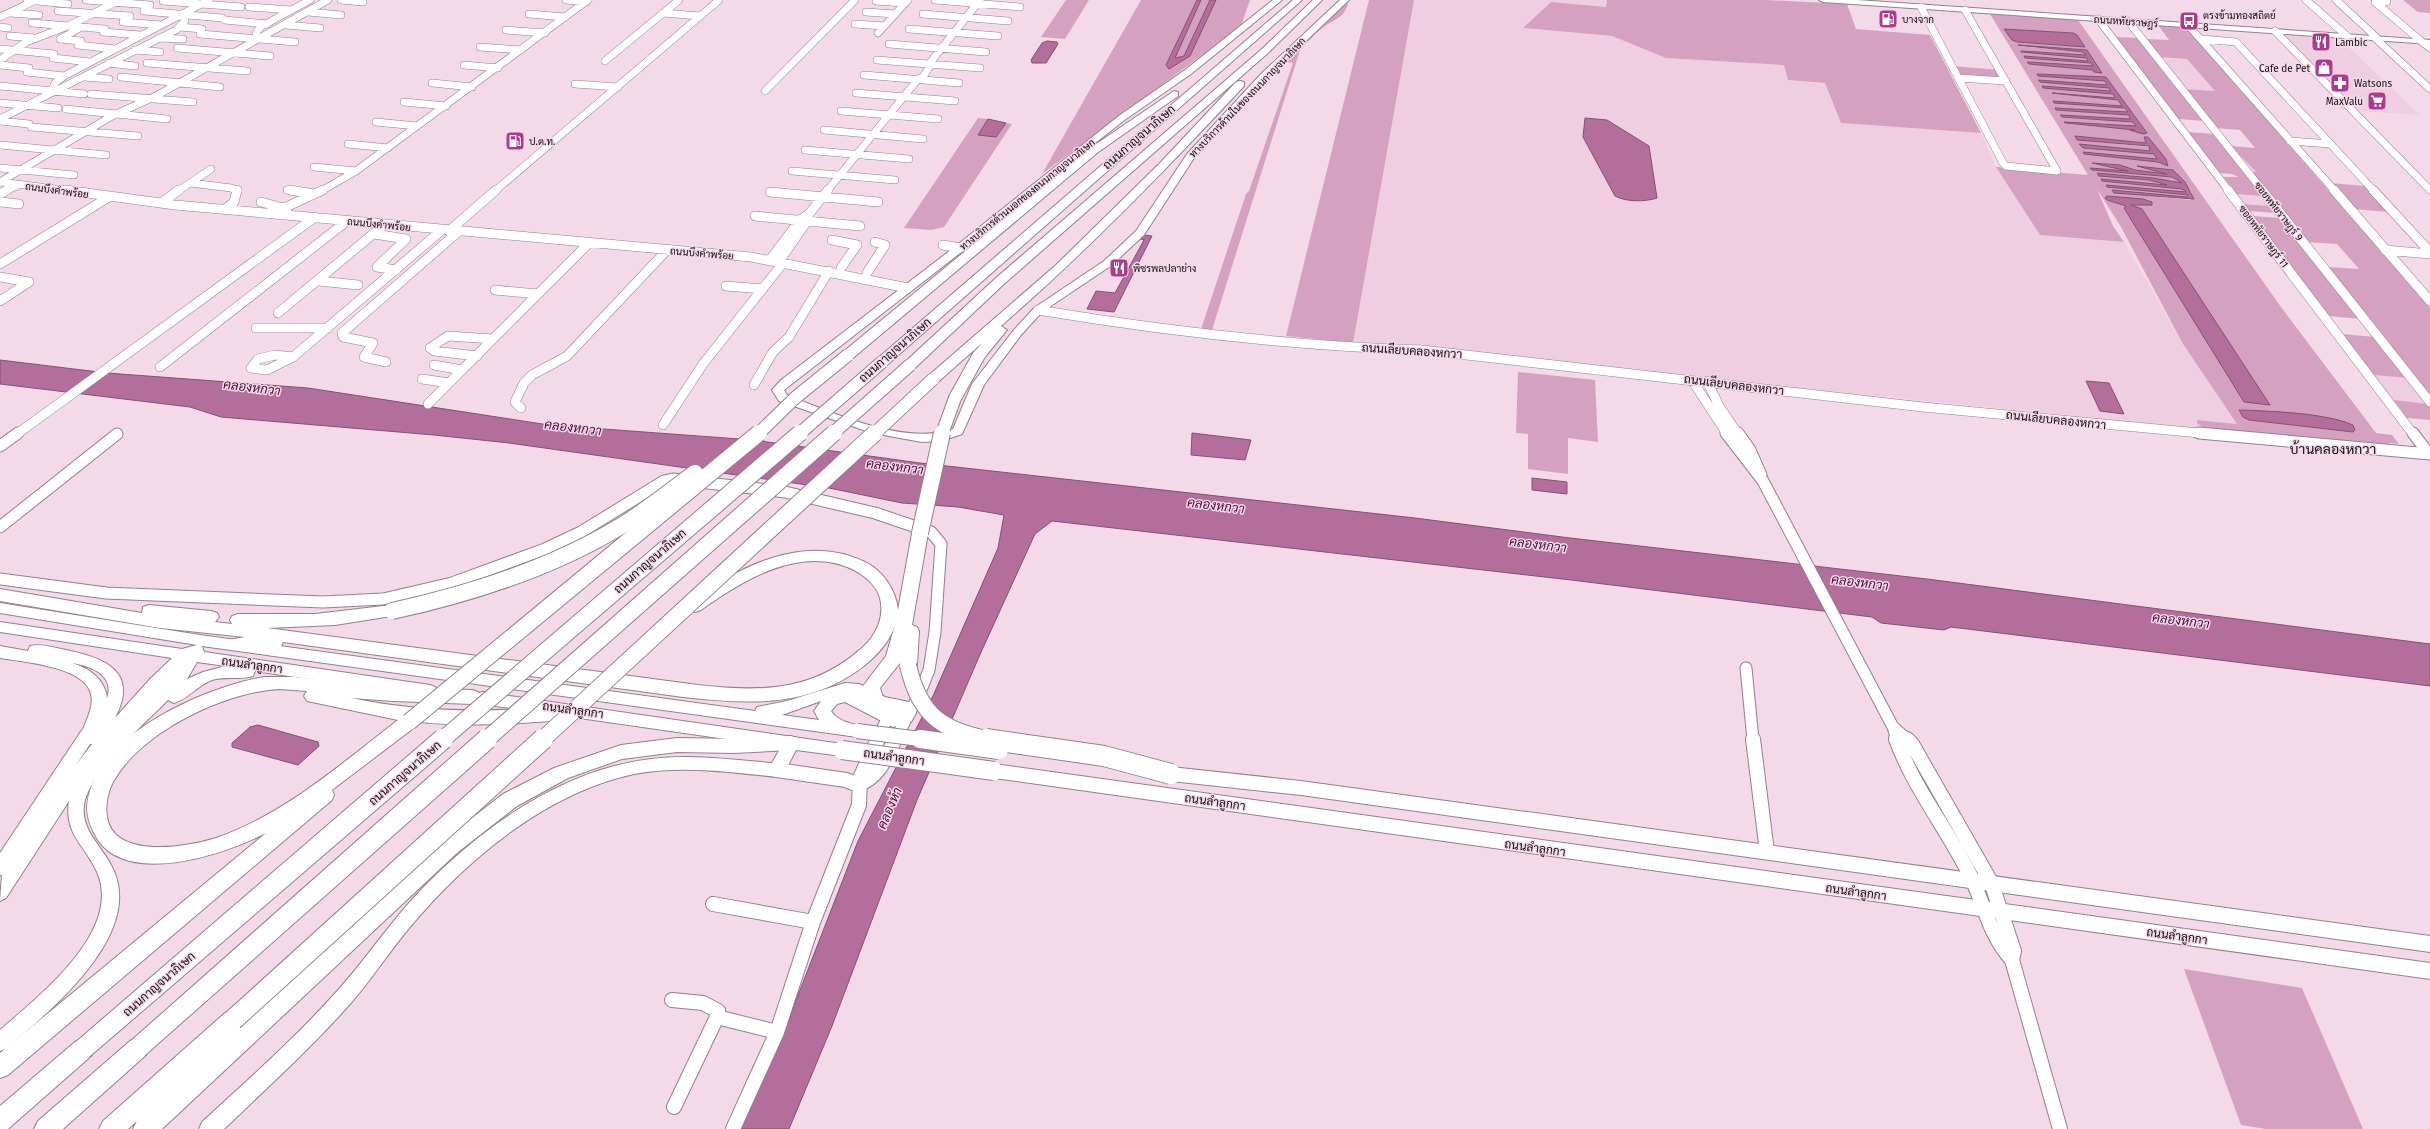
<svg xmlns="http://www.w3.org/2000/svg" width="2430" height="1129" viewBox="0 0 2430 1129" font-family="'Fira Sans',Sarabun,sans-serif">
<rect width="100%" height="100%" fill="#f4dae9"/>
<path fill="#efcee2" d="M1414,0H1607L1606,7L1551,2L1523,28L1612,36L1666,58L1785,65L1788,80L1825,83L1841,123L1981,133L1996,167L2040,235L2124,242L2183,344L2243,433L1353,343Z
M2280,34L2339,38L2420,115L2343,110Z
M2159,57L2187,59L2216,91L2185,89Z
M2236,194L2262,196L2270,206L2243,204Z
M2374,375L2408,378L2428,404L2394,400Z"/>
<path fill="#d5a1c1" fill-rule="evenodd" d="M1066,0H1089L1065,39L1041,37Z
M1141,0H1197L1166,65L1190,56L1216,0H1250L1241,26L1042,174Z
M1201,0H1210L1184,56L1174,58Z
M1369,0H1414L1353,343L1286,336Z
M1607,0H1766L1847,4L1856,29L1930,35L1981,133L1841,123L1825,83L1788,80L1784,65L1666,58L1612,36L1523,28L1551,2L1606,7Z
M2403,0H2430V13L2418,12Z
M1346,2H1348C1346,17 1335,19 1325,26C1316,32 1308,42 1300,50L1212,330L1201,329L1246,194L1249,191L1293,63L1286,62L1299,50L1296,49Z
M1990,14L2078,20L2281,307L2376,433L2392,435L2399,444L2389,443L2392,447L2205,429L2197,423V420L2237,424L2183,344L2121,227L2097,189L2113,226L2124,242L2040,235L1996,167L2088,175ZM2004,29L2073,33L2077,35L2084,47L2017,42ZM2018,46L2087,50L2102,73L2093,70L2030,64L2028,62L2093,67L2091,63L2025,58L2024,56L2089,61L2088,58L2021,51L2086,55L2083,52ZM2037,74L2106,78L2121,100L2143,127L2141,133L2131,130H2138L2068,124L2136,127L2133,122L2062,117L2061,115L2131,120L2129,115L2056,110V108L2128,113L2125,108L2054,103L2053,101L2123,106L2118,100L2052,93L2115,98L2113,94L2042,87L2112,91L2109,88L2038,80L2107,85L2105,81L2038,76ZM2076,136L2147,143L2164,165L2158,162L2085,154L2157,159L2154,154L2084,148L2079,144L2151,151L2149,147L2077,140ZM2092,163L2120,165L2135,170L2167,174L2138,166L2173,170L2192,193L2191,200L2114,193L2113,191L2187,197L2188,195L2182,189L2102,181L2101,179L2166,186L2149,180H2170L2175,183L2182,184L2172,177L2093,170L2129,171L2123,168ZM2105,197L2149,200L2152,205H2131L2142,209L2269,405L2124,208L2127,206L2107,200ZM2249,410L2332,420L2353,432L2249,420L2243,417Z
M2158,25L2187,27L2430,308V396L2327,267L2359,269L2337,244L2307,242L2252,172H2256L2231,146L2255,148L2240,130L2216,128L2185,89L2215,91L2187,59L2159,57L2146,39L2169,40Z
M2116,37L2140,38L2204,121L2179,119Z
M1952,66L1999,70L2006,81L1958,78Z
M978,118L988,119L979,135L996,137L1006,123L1012,124L944,227L931,230L904,228Z
M2189,132L2215,134L2277,213L2249,211L2243,204L2269,206L2262,196L2236,194L2224,177H2239L2232,174L2220,173Z
M2330,183L2365,186L2388,212L2353,209Z
M2252,216L2281,218L2361,319L2329,316Z
M2342,334L2375,337L2408,378L2374,375Z
M1518,372L1595,380L1598,442L1568,438V474L1528,469V434L1516,433Z
M2394,400L2428,404L2430,407V420L2407,418Z
M2184,969L2302,988L2363,1129H2266L2241,1125Z"/>
<path fill="#b46e9b" stroke="#845071" d="M1197,0H1201L1175,58L1184,56L1210,0H1216L1190,56L1169,69L1166,65Z
M2004,29L2073,33L2077,35L2085,47L2017,42L2012,40Z
M1047,41L1057,42L1058,44L1046,63H1032L1031,60L1042,43Z
M2018,45L2087,50L2102,73L2094,72L2093,70L2029,64L2027,62L2093,66L2091,63L2025,58L2024,56L2088,61L2087,58L2021,52V51L2086,55L2083,52Z
M2037,74L2106,77L2147,133L2143,134L2130,130H2135L2066,123L2064,122L2136,126L2133,122L2062,117L2060,115L2130,119L2129,115L2056,110L2055,108L2128,112L2125,108L2054,103L2053,101L2122,106L2118,100L2052,93L2115,98L2113,94L2043,88L2042,86L2111,91L2109,88L2040,82L2038,80L2107,85L2105,81L2038,76Z
M1585,118L1607,120L1649,146L1657,198C1645,202 1626,202 1615,196L1583,137Z
M988,119L1006,123L996,137L978,135Z
M2075,136L2146,143L2144,137H2148L2166,159L2168,166L2158,162L2084,154L2083,152L2157,159L2154,154L2083,148L2079,144L2150,151L2149,146L2077,140Z
M2092,163L2120,165L2135,170L2167,174L2137,166L2173,170L2185,182L2194,199L2114,193L2112,190L2187,197L2188,195L2107,187L2106,185L2186,192L2182,189L2102,181L2101,179L2167,185L2149,180L2099,176L2097,173L2153,178L2182,183L2172,177L2092,170L2090,168L2128,171Z
M2107,196L2143,199L2152,202V205H2131L2142,209L2270,405L2244,402L2124,208L2126,206L2107,200L2105,198Z
M1143,235L1152,236L1114,312L1087,309L1096,291L1115,293L1144,240L1141,239Z
M0,360L107,373L308,388L549,425L753,440L920,463L1415,518L1570,538L1927,579L2430,644V686L1951,627L1944,630L1881,623L1872,617L1571,580L1052,521L1035,534L982,650L917,800L832,1026L789,1129H741L781,1039L858,841L933,696L998,548L1004,515L958,507L902,503L829,488L509,443L434,435L221,417L190,407L0,384Z
M2086,381L2109,383L2124,414L2100,411Z
M2239,410C2270,411 2326,413 2353,425L2355,430L2353,432L2249,420L2243,417Z
M1192,433L1251,440L1245,460L1191,455Z
M1532,478L1567,482V494L1532,490Z
M258,725L318,742L319,746L298,765L232,747V743L250,727Z"/>
<g fill="none" stroke-linecap="round" stroke-linejoin="round">
<g stroke="#967e8d" stroke-width="8">
<path id="minor-far3" d="M27,0L68,4
M86,0L150,5
M341,0L363,2
M566,0L586,2
M935,0L1020,7
M2306,0L2347,36
M2336,0L2377,38
M2386,0L2387,2H2375L2421,41
M163,1L241,7
M876,1L905,3
M249,7L291,10
M1921,7L2003,163L2006,166L2057,171
M1965,10L2057,171
M58,11L130,16
M144,11L222,18
M308,12L341,15
M866,12L895,14
M10,13L39,15
M663,13L700,16
M529,14L565,17
M923,14L1008,21
M0,17L36,0
M2098,19L2229,191
M225,20L267,24
M2128,21L2263,191
M123,22L161,25
M32,23L105,29
M855,24L884,26
M286,25L320,28
M2188,25L2335,191
M0,27L8,28
M180,27L202,29
M78,29L60,39L81,41
M909,29L998,36
M506,30L545,33
M2275,31L2430,190
M103,32L140,35
M878,33L908,0
M200,34L295,42
M10,36L34,38
M159,38L183,39
M2375,38L2430,89
M255,39L257,31L262,26L310,0
M2202,39L2236,42L2374,191
M2422,42L2430,48
M889,44L986,52
M78,45L115,49
M480,47L521,50
M177,48L270,56
M0,49L54,54
M135,50L160,52
M53,58L90,62
M0,60L26,42L68,26L120,0
M877,60L980,68
M605,61L679,0
M109,63L135,66
M147,63L247,71
M0,65L29,68
M464,65L498,68
M27,72L64,76
M864,75L959,83
M85,77L109,79
M121,77L220,87
M1958,78L2006,81
M432,83L472,87
M575,84L618,87
M0,86L84,94
M52,90L55,83L64,76L209,0
M765,91L855,0
M856,93L955,101
M91,94L193,102
M404,102L446,106
M0,103L58,108
M66,109L167,119
M841,111L938,119
M0,119L176,30L185,21V18L180,16
M0,121L29,124
M376,122L417,126
M31,127L138,136
M824,130L923,139
M2290,141L2331,144
M348,144L388,148
M0,145L106,155
M805,150L909,159
M314,167L356,171
M0,168L74,175
M792,171L895,180
M0,182L72,191
M0,182L112,116L156,96L328,0
M191,183L231,188L238,191
M287,190L297,191
M5,191L19,185
M178,191L211,169
M321,191L356,171L588,0
M495,191L719,0
M827,191L918,79L923,77L930,66L929,64L980,0"/>
</g>
<g stroke="#967e8d" stroke-width="10">
<path id="minor-far2" d="M65,190L175,205L751,257L908,288
M290,190L314,194
M2228,190L2413,434
M2262,190L2430,402
M2334,190L2430,301
M2373,190L2430,252
M770,192L878,202
M0,194L7,190
M0,202L19,204
M261,202L287,209
M161,203L179,190
M225,209L234,202L237,190
M273,213L323,190
M755,216L860,226
M449,231L496,190
M374,234L406,239L377,267L396,270
M832,240L857,245L841,268
M943,245L960,248
M2385,250L2430,254
M769,261L800,220L809,214L828,190
M778,263L805,224
M0,264L109,197
M867,273L885,245L875,242
M0,277L29,282L0,301
M319,281L358,285
M726,286L763,289
M495,290L538,294
M1038,310C1164,331 1294,346 1422,350L1923,407L2210,434
M278,313L384,225
M256,328H328
M275,355L293,357L267,370L251,368L258,359Z
M477,356L434,351L430,348L448,336L493,339
M293,357L442,230
M386,362L364,357L373,343L343,337L342,333L458,232
M434,365L462,370
M160,367L347,221
M422,379L449,383
M1692,380L1727,434
M1707,381L1719,406L1738,434
M754,385L773,352L789,337L829,271
M428,404L589,243
M521,408L515,402L524,383L532,375L567,356L667,250
M663,425L703,364L783,263
M17,434L315,217"/>
</g>
<g stroke="#967e8d" stroke-width="13">
<path id="minor-far1" d="M1726,433L1763,481L1893,727L1897,740
M1738,433L1750,450L1761,475
M2199,433L2430,454
M2413,433L2429,454
M0,446L18,433
M0,527L117,434
M0,579L106,593L323,602L383,599L452,583L545,549L581,532L664,481L673,479L785,492L875,513L931,532L941,544L935,632L929,670L919,695L895,740
M1746,668L1753,740
M1893,727L1908,740
M877,740L888,717"/>
</g>
<g stroke="#967e8d" stroke-width="16">
<path id="minor" d="M1753,739L1767,852
M1896,739C1914,789 1949,831 1972,879C1985,907 1990,936 2012,960
M1907,739L1912,744L1991,882L2014,951L2012,960L2060,1129
M777,770L846,780L858,785C880,776 885,759 895,739
M713,904L813,922
M672,1000L703,1003L718,1011L717,1017
M674,1107L717,1017L777,1032
M733,1129L777,1032L813,922L859,805L860,778L878,739"/>
</g>
<g stroke="#967e8d" stroke-width="2">
<path id="major" d="M1273,0H1282L1191,74L1126,119L1035,190L964,250L784,390L787,395C833,413 905,446 953,429L972,384L1013,331L1034,308L1104,261L1136,231L1187,154L1261,74L1340,0H1349L1267,78L1194,158L1144,235L1112,265L1042,312L1021,335L984,385L962,434L942,441L922,442L872,433L779,401L772,390L781,380L956,246L1120,115L1185,70Z
M1819,0H1857L2430,40V44L1823,2Z
M0,603L200,635L755,711L757,707L787,701L845,683L859,684L885,697L909,702L913,704L916,713L911,722L893,727L845,702L837,704L831,711C838,722 851,723 863,727L865,731L863,735L857,737L202,646L204,652L430,685L435,687L438,691L435,695L430,697L255,671L253,676C240,680 226,676 212,680C198,685 188,699 174,703L168,700C144,724 94,768 85,800C78,827 100,844 111,865C148,932 51,1010 7,1048L0,1051V1030C39,996 123,931 97,872C85,845 64,835 69,801L6,898L0,901L2,875H0V853L84,727C88,716 95,703 90,691C80,666 23,662 0,658V646L28,651L30,646C41,643 55,648 66,650C106,658 139,672 115,718L151,678L172,658L0,632V622L182,649L197,645L0,613ZM197,662L226,666L203,672L187,679ZM72,663C91,666 115,675 107,698C105,679 89,668 72,663ZM821,701L814,711L819,720L782,715ZM90,744H92L76,765Z
M482,692L842,744L848,745L850,750L848,755L842,756L796,750L783,775L777,777C730,772 681,765 634,774C546,793 467,859 410,927C389,952 372,979 350,1004C311,1048 267,1088 224,1129H199L202,1122C251,1077 301,1033 345,982C371,952 392,920 420,891C480,828 563,769 651,759C692,754 732,760 772,763L781,747L482,704L477,702L474,698L477,694Z
M994,764L2430,963V979L994,778L988,776L986,771L988,766Z
M1171,767L1301,781L2430,936V952L1301,795L1171,781L1165,779L1163,774L1165,769Z"/>
</g>
<g stroke="#967e8d" stroke-width="2">
<path id="highway" d="M1293,0H1302L887,365H877L875,362L877,359Z
M1313,0H1322L1268,53L1005,283L915,368H905L903,365L905,362L997,277L1262,49Z
M1240,81L1244,82V86C1166,170 1087,251 1001,326L1007,330L984,358L979,359L972,355L982,343L938,382H928L926,379L928,376L1056,265L1160,163L1236,82Z
M1174,91L1178,92V96L1097,153L853,358H843L841,355L843,352L1089,149Z
M920,528L926,529L928,533L912,625L917,627L919,631L917,665L914,670L908,671L902,670L900,663L880,688L883,698L880,703L874,705L868,703L862,690L863,686L886,656L895,625C889,644 873,660 857,671C804,708 744,704 683,697L283,642L281,647L275,649L235,650L229,648L227,644L229,640L245,637L160,628L0,601V589L142,613L143,607L149,605L211,611L217,613L219,617L215,622L232,624L230,620L232,616L238,614H315L392,605L398,607L400,611L398,615L335,625L267,628L698,685C762,692 813,692 863,647C876,635 885,617 880,598C877,586 865,576 854,570C801,544 743,580 701,610L695,612L689,610L687,606L689,602C739,567 804,532 865,562C883,571 896,590 898,610L912,533L914,529Z
M264,677H294L380,687L472,690L478,692L481,697L478,702L472,704L393,701L351,698C427,714 503,713 580,704L586,706L589,711L586,716L580,718C526,724 472,727 418,722L415,727L332,790L334,795L332,800L8,1075L0,1078V1053L266,833C226,854 121,890 94,833C90,825 87,817 87,807C91,736 205,687 264,677ZM279,689L307,691L304,696L307,701L398,720C342,763 284,815 216,838C188,847 114,860 107,817C105,805 108,792 113,782C141,732 224,692 279,689Z
M791,736L797,738L800,743L797,748L791,750L734,753L677,752L622,759L568,778L517,806L458,852L162,1129H133L137,1121L128,1129H99L103,1121L225,1013L233,1010L241,1013L244,1020L242,1025L444,840L503,794L554,768L621,745L677,738L734,739Z
M138,1037L146,1041L149,1048L146,1055L63,1129H34L38,1121L130,1041Z
M83,1038L91,1042L94,1049L91,1056L8,1129H0V1106L75,1042Z"/>
</g>
<use href="#minor-far3" stroke="#fff" stroke-width="7"/>
<use href="#minor-far2" stroke="#fff" stroke-width="9"/>
<use href="#minor-far1" stroke="#fff" stroke-width="11"/>
<use href="#minor" stroke="#fff" stroke-width="14"/>
<use href="#major" fill="#fff" fill-rule="evenodd"/>
<use href="#highway" fill="#fff" fill-rule="evenodd"/>
<g stroke="#967e8d" stroke-width="16" stroke-linecap="butt">
<path id="major-bridge-far1" d="M857,731L928,740"/>
</g>
<g stroke="#967e8d" stroke-width="20" stroke-linecap="butt">
<path id="major-bridge" d="M920,739L999,750
M842,750L994,771"/>
</g>
<g stroke="#967e8d" stroke-width="14" stroke-linecap="butt">
<path id="highway-bridge-far2" d="M758,434L795,398L848,355
M799,434L882,362
M832,434L910,365
M874,434L933,379
M942,434L955,398L979,355"/>
</g>
<g stroke="#967e8d" stroke-width="18" stroke-linecap="butt">
<path id="highway-bridge-far1" d="M920,533L942,433
M392,611C470,594 547,570 616,529C644,513 669,492 695,473
M908,665C919,715 942,731 991,740
M409,722L759,433
M442,740L800,433
M486,740L834,433
M542,740L875,433"/>
</g>
<g stroke="#967e8d" stroke-width="22" stroke-linecap="butt">
<path id="highway-bridge" d="M986,739L1104,756L1171,774
M233,1020L543,739
M138,1048L487,739
M83,1049L443,739"/>
</g>
<use href="#major-bridge-far1" stroke="#fff" stroke-width="14"/>
<use href="#major-bridge" stroke="#fff" stroke-width="18"/>
<use href="#highway-bridge-far2" stroke="#fff" stroke-width="12"/>
<use href="#highway-bridge-far1" stroke="#fff" stroke-width="16"/>
<use href="#highway-bridge" stroke="#fff" stroke-width="20"/>
</g>
<defs>
<g id="fuel-square" transform="scale(1)"><rect x="-9" y="-9" width="18" height="18" rx="4" fill="#b1398d" stroke="#f4dae9"/><path d="M-5.5-6h7V0h2V4h1.3V-2.5L3-4.5l.8-.8L6-3V5H2.5V1h-1V6h-7ZM-4.2-4.7v3.2H.2V-4.7Z" fill="#fff"/></g>
<g id="bus-square" transform="scale(1)"><rect x="-9" y="-9" width="18" height="18" rx="4" fill="#b1398d" stroke="#f4dae9"/><path d="M-5-6H5V4H4V6H2V4H-2V6H-4V4H-5ZM-3.5-4V0h7V-4ZM-3.5 1.2v1.5H-2V1.2ZM2 1.2v1.5H3.5V1.2Z" fill="#fff"/></g>
<g id="restaurant-square" transform="scale(1)"><rect x="-9" y="-9" width="18" height="18" rx="4" fill="#b1398d" stroke="#f4dae9"/><path d="M-5-6h1v4h1v-4h1v4h1v-4h1v5L-1.5 .5V6h-2V.5L-5-1ZM5-6V6H3V1.5H1.5Q1.5-4 5-6Z" fill="#fff"/></g>
<g id="shop-square" transform="scale(1)"><rect x="-9" y="-9" width="18" height="18" rx="4" fill="#b1398d" stroke="#f4dae9"/><path d="M-5-2.5h2.3a2.7 3.5 0 0 1 5.4 0H5L5.5 6h-11ZM-1.5-2.5h3a1.5 2.3 0 0 0-3 0Z" fill="#fff"/></g>
<g id="pharmacy-square" transform="scale(1)"><rect x="-9" y="-9" width="18" height="18" rx="4" fill="#b1398d" stroke="#f4dae9"/><path d="M-2-6h4v4h4v4h-4v4h-4v-4h-4v-4h4Z" fill="#fff"/></g>
<g id="supermarket-square" transform="scale(1)"><rect x="-9" y="-9" width="18" height="18" rx="4" fill="#b1398d" stroke="#f4dae9"/><path d="M-6-5.5h2.5l.6 2H6L4.5 2H-2.5L-4.4-4H-6ZM-1.5 3.2a1.3 1.3 0 1 0 .1 0ZM3 3.2a1.3 1.3 0 1 0 .1 0Z" fill="#fff"/></g>
</defs>
<g fill-rule="evenodd">
<use href="#fuel-square" x="1888" y="19"/>
<use href="#bus-square" x="2189" y="21"/>
<use href="#restaurant-square" x="2321" y="42"/>
<use href="#shop-square" x="2324" y="68"/>
<use href="#pharmacy-square" x="2340" y="83"/>
<use href="#supermarket-square" x="2377" y="101"/>
<use href="#fuel-square" x="515" y="141"/>
<use href="#restaurant-square" x="1119" y="268"/>
</g>
<g text-anchor="middle" stroke-width="3" stroke-linejoin="round" paint-order="stroke">
<g font-size="10" fill="#140b10" stroke="#f4dae9" text-anchor="start">
<text x="2203" y="19">ตรงข้ามทองสถิตย์<tspan x="2203" dy="12">8</tspan></text>
<text x="1902" y="23">บางจาก</text>
<text x="2335" y="46">Lambic</text>
<text x="2310" y="72" text-anchor="end">Cafe de Pet</text>
<text x="2354" y="87">Watsons</text>
<text x="2363" y="105" text-anchor="end">MaxValu</text>
<text x="529" y="145">ป.ต.ท.</text>
<text x="1133" y="272">พิชรพลปลาย่าง</text>
</g>
<g font-size="10" fill="#140b10" stroke="#f4dae9">
<text transform="translate(2126 21) rotate(4)" y="4">ถนนหทัยราษฎร์</text>
<text transform="translate(1247 97) rotate(-46)" y="4">ทางบริการด้านในของถนนกาญจนาภิเษก</text>
<text transform="translate(57 190) rotate(8)" y="4">ถนนบึงคำพร้อย</text>
<text transform="translate(1027 194) rotate(-39)" y="4">ทางบริการด้านนอกของถนนกาญจนาภิเษก</text>
<text transform="translate(2279 211) rotate(52)" y="4">ซอยหทัยราษฎร์ 9</text>
<text transform="translate(379 224) rotate(6)" y="4">ถนนบึงคำพร้อย</text>
<text transform="translate(2264 236) rotate(53)" y="4">ซอยหทัยราษฎร์ 11</text>
<text transform="translate(702 253) rotate(5)" y="4">ถนนบึงคำพร้อย</text>
</g>
<g font-size="12" fill="#140b10" stroke="#f4dae9">
<text transform="translate(1139 137) rotate(-41)" y="4">ถนนกาญจนาภิเษก</text>
<text transform="translate(895 350) rotate(-41)" y="4">ถนนกาญจนาภิเษก</text>
<text transform="translate(1412 351) rotate(4)" y="4">ถนนเลียบคลองหกวา</text>
<text transform="translate(1734 385) rotate(7)" y="4">ถนนเลียบคลองหกวา</text>
<text transform="translate(2056 420) rotate(6)" y="4">ถนนเลียบคลองหกวา</text>
<text transform="translate(650 561) rotate(-41)" y="4">ถนนกาญจนาภิเษก</text>
<text transform="translate(252 665) rotate(8)" y="4">ถนนลำลูกกา</text>
<text transform="translate(573 710) rotate(8)" y="4">ถนนลำลูกกา</text>
<text transform="translate(894 757) rotate(8)" y="4">ถนนลำลูกกา</text>
<text transform="translate(405 773) rotate(-41)" y="4">ถนนกาญจนาภิเษก</text>
<text transform="translate(1215 802) rotate(8)" y="4">ถนนลำลูกกา</text>
<text transform="translate(1535 848) rotate(8)" y="4">ถนนลำลูกกา</text>
<text transform="translate(1856 892) rotate(8)" y="4">ถนนลำลูกกา</text>
<text transform="translate(2177 936) rotate(8)" y="4">ถนนลำลูกกา</text>
<text transform="translate(159 984) rotate(-41)" y="4">ถนนกาญจนาภิเษก</text>
</g>
<g font-size="13" font-style="italic" fill="#4c0b3a" stroke="#f4dae9">
<text transform="translate(252 387) rotate(7)" y="5">คลองหกวา</text>
<text transform="translate(573 427) rotate(7)" y="5">คลองหกวา</text>
<text transform="translate(895 466) rotate(7)" y="5">คลองหกวา</text>
<text transform="translate(1216 505) rotate(7)" y="5">คลองหกวา</text>
<text transform="translate(1538 544) rotate(7)" y="5">คลองหกวา</text>
<text transform="translate(1860 582) rotate(7)" y="5">คลองหกวา</text>
<text transform="translate(2181 620) rotate(7)" y="5">คลองหกวา</text>
<text transform="translate(889 808) rotate(-67)" y="5">คลองห้า</text>
</g>
<g font-size="14" fill="#140b10" stroke="#f4dae9">
<text x="2333" y="454">บ้านคลองหกวา</text>
</g>
</g>
</svg>
